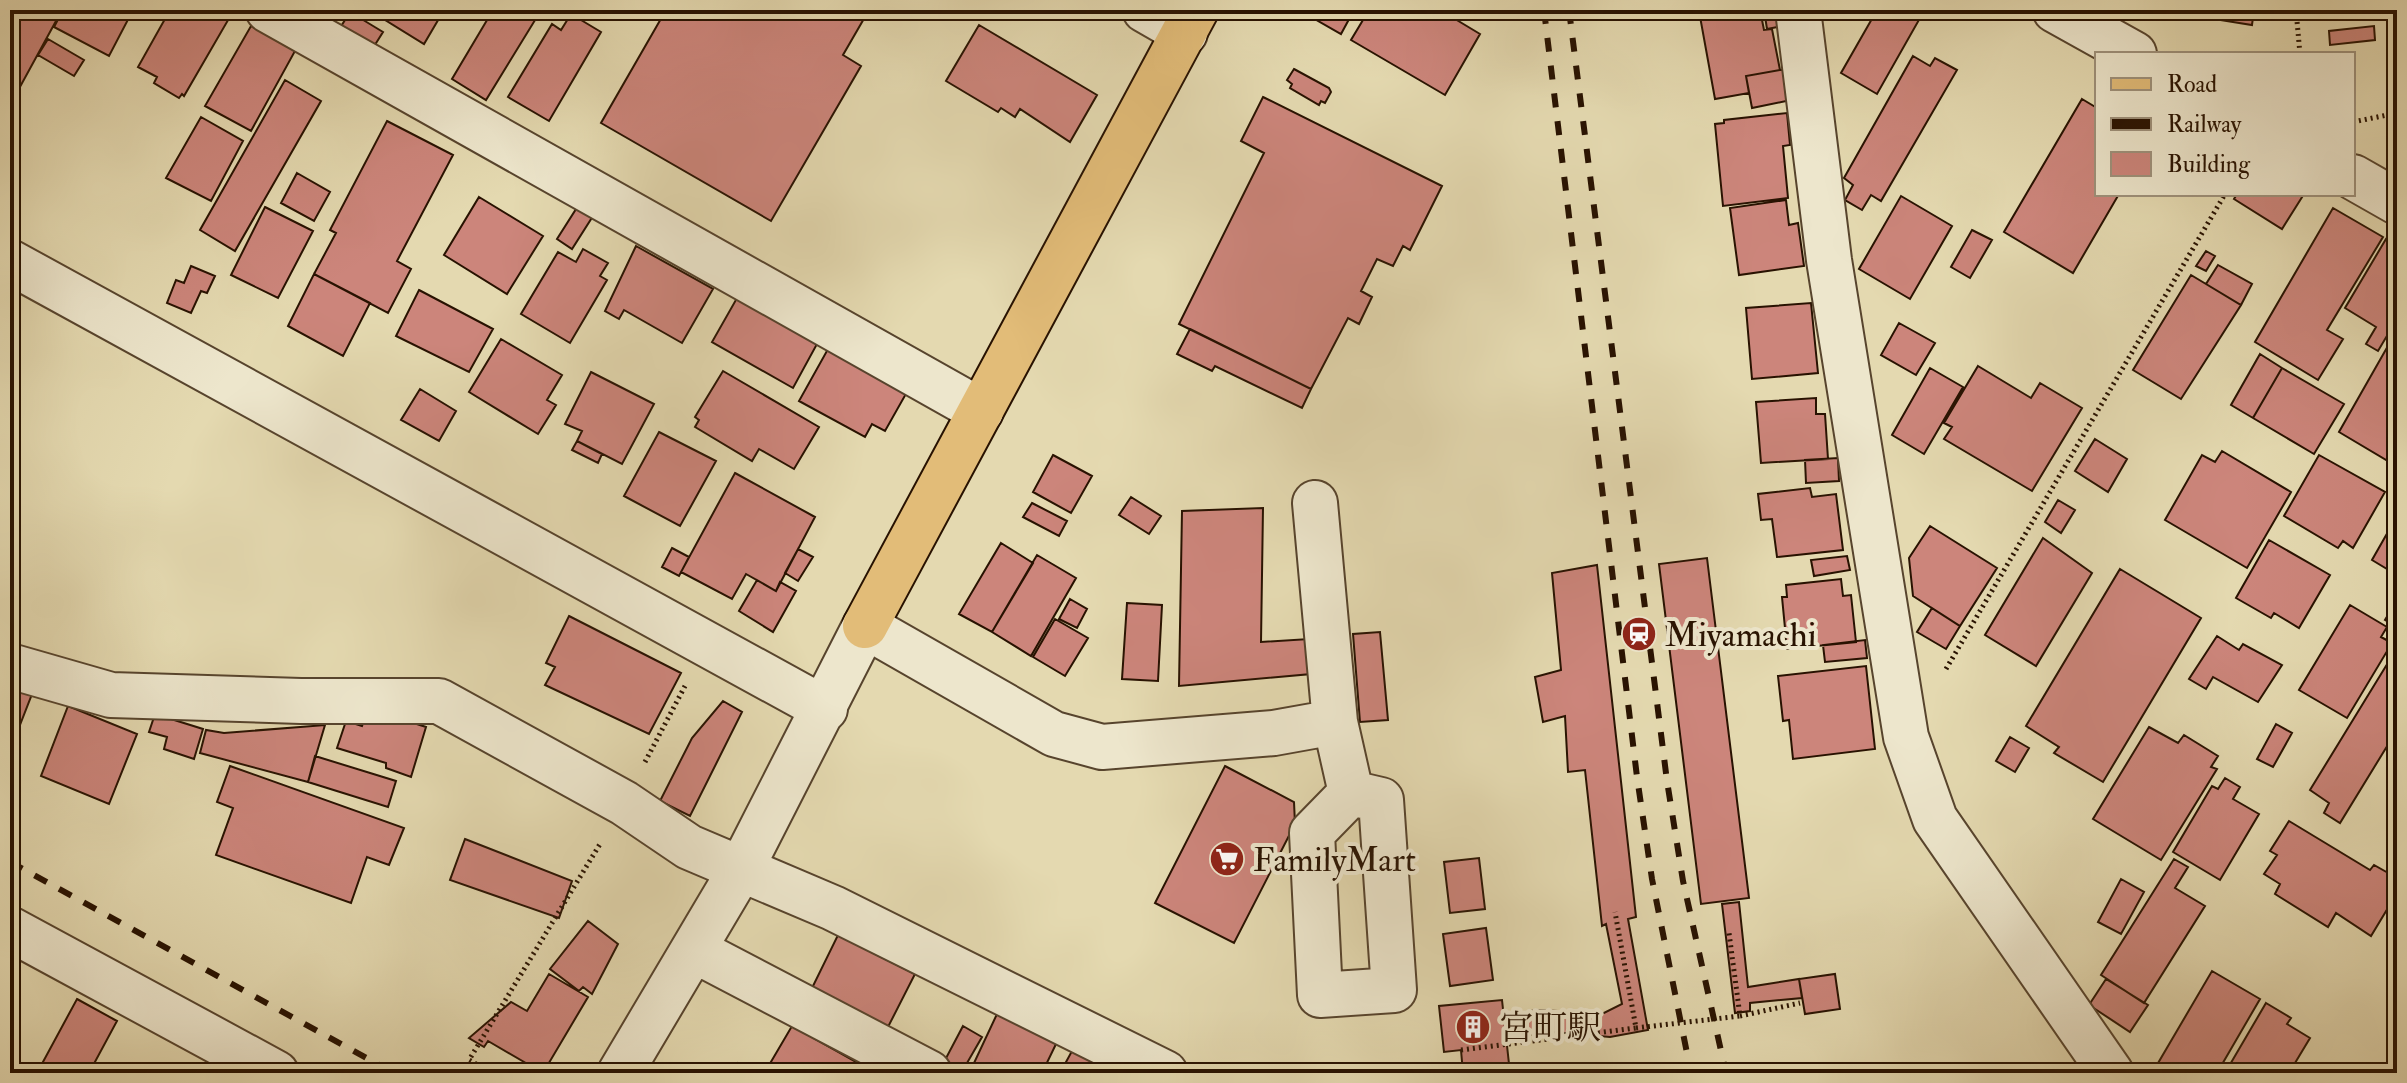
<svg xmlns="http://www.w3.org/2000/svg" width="2407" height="1083" viewBox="0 0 2407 1083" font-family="'IM FELL Double Pica','Noto Serif JP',serif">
<rect width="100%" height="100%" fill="#e4d9b0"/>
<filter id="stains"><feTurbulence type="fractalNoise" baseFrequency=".0025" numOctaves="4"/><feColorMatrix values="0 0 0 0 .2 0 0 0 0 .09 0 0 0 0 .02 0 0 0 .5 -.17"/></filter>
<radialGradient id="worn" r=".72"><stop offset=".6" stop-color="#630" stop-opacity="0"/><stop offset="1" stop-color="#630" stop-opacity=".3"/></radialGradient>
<path fill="#cc857b" stroke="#281201" stroke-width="2" d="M10,10H62L15,96L10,94Z
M63,10H133L109,56L54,27Z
M170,10H222L231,15L184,96L182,94L179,98L154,83L157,77L138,67Z
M369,10H444L424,44Z
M493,10L540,12L486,100L452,79Z
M666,10H869L843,55L861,66L771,221L601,123Z
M1299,10H1354L1341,34Z
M1369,10H1440L1480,34L1445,95L1351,40Z
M1712,10L1713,17L1760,10L1764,30L1772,29L1780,70L1746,76L1749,93L1715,99L1699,11Z
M1764,10H1780L1783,26L1767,29Z
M1877,10L1924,11L1877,94L1841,73Z
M2222,10H2254L2252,25L2220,20Z
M350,12L383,32L373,48L340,28Z
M571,14L601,32L549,121L508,97L552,24L561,30Z
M979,25L1097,95L1070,142L1020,109L1015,117L1001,108L998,112L946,81Z
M251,26L295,51L251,131L205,106Z
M2374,26L2375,40L2330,45L2329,31Z
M48,39L84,60L74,76L38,55Z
M1913,56L1930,66L1935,58L1957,70L1881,201L1871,195L1862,210L1845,200L1853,185L1844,178Z
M1294,69L1329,88L1331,92L1325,103L1321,101L1319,105L1290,88L1292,84L1287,80Z
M1780,70H1785L1791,100L1752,108L1746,76Z
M285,80L321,101L235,251L200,230Z
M1263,97L1442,186L1410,250L1403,246L1393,266L1377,259L1361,291L1372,297L1359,324L1348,318L1311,389L1179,324L1264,153L1241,141Z
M2082,99L2097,108V194H2119L2073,273L2004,232Z
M1787,113L1790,145L1783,146L1788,198L1723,206L1715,124L1724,123V120Z
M201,117L243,141L211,201L166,178Z
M387,121L453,155L397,261L411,269L388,313L314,274L336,233L330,230Z
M297,173L330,192L314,221L281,203Z
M2237,194H2304L2282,229L2234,199Z
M1901,196L1952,226L1910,299L1859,269Z
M479,197L543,236L507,294L444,255Z
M1786,200L1789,225L1798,223L1804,266L1739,275L1730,208Z
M578,206L593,216L572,249L557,239Z
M265,207L313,231L278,298L231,275Z
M2333,208L2383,237L2327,330L2343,339L2318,380L2255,342Z
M1972,230L1992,240L1970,278L1951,267Z
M2386,239L2397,246V319L2378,351L2366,344L2376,327L2345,308Z
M636,246L713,289L682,343L624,310L619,319L605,311Z
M583,249L608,263L600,276L607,280L570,343L521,314L558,252L576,262Z
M2206,251L2215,256L2206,271L2196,266Z
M2218,265L2252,284L2241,305L2206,284Z
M191,266L215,276L207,293L201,291L191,313L167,303L176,280L184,283Z
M314,274L370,303L343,356L288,326Z
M2191,275L2241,305L2181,399L2133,370Z
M419,290L493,329L469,372L396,336Z
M737,298L817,344L793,388L712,342Z
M1811,303L1818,373L1752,379L1746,308Z
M1899,323L1935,343L1916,375L1881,355Z
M1190,329L1311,389L1302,408L1215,366L1212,371L1177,354Z
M2397,330V456L2393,464L2339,432Z
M501,339L562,375L547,400L556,405L538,434L469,392Z
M828,349L907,392L885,431L872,424L865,437L799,401Z
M2260,354L2282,368L2253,418L2231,405Z
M1978,366L2031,398L2040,383L2082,408L2032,491L1944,439L1952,427L1944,423Z
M1930,368L1963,387L1924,454L1892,435Z
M2282,368L2344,404L2314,454L2253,418Z
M723,371L819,427L794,469L759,449L752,461L695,427L699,420L695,417Z
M591,372L654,404L622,464L577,441L582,431L565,424Z
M420,389L456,411L439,441L401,420Z
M1816,398V414H1825L1828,459L1761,463L1756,402Z
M659,432L716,461L680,526L624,496Z
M2095,439L2127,459L2108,492L2075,471Z
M577,441L602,454L598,463L572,450Z
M2222,451L2291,492L2247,568L2165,520L2202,455L2215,462Z
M1053,455L1092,476L1071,513L1033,492Z
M2319,455L2385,492L2353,548L2343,541L2338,548L2284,516Z
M1838,458L1839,481L1806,483L1805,460Z
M735,473L815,517L776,591L746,574L732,599L681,572Z
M1810,488L1812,497L1836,494L1843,550L1777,557L1772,519L1761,520L1758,494Z
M1131,497L1161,516L1149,534L1119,515Z
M2058,500L2075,510L2061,533L2045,522Z
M1032,503L1067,521L1059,536L1023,517Z
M1263,508L1261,642L1309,639L1311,674L1179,686L1182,511Z
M2397,516V575L2372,560Z
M1930,526L1997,568L1960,626L1913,596L1909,558Z
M2043,538L2092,573L2036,666L1985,635Z
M2269,540L2330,575L2299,628L2274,613L2271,618L2236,598Z
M1001,543L1033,563L992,632L959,614Z
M672,548L689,557L679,576L662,567Z
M798,549L813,557L798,581L785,573Z
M1037,555L1076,578L1031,656L992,632Z
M1847,556L1850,570L1814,576L1811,560Z
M1707,558L1749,898L1701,904L1659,564Z
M1597,565L1636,917L1628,919L1648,1030L1610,1037L1554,1032L1506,1037L1504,1018L1535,1010L1604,1013L1622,1004L1606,924L1602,926L1585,770L1568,772L1565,716L1543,722L1535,677L1561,670L1552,573Z
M2120,569L2201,618L2103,782L2054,753L2059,747L2026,726Z
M1841,579L1843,596L1851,595L1856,642L1787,649L1782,597H1787L1786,585Z
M757,580L776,591L780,582L796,591L773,632L739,611Z
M1070,599L1087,609L1077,628L1059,619Z
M2397,600V627L2385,620Z
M1127,603L1162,605L1158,681L1122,679Z
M2350,605L2387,627L2381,637L2392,643L2347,718L2299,690Z
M1932,608L1960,626L1946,649L1917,632Z
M569,616L681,673L649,734L545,685L555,667L546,663Z
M1055,619L1088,638L1065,676L1033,657Z
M1380,632L1388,720L1360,722L1353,634Z
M2217,636L2239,650L2243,644L2282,665L2258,702L2213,677L2206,689L2189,679Z
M1865,640L1867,658L1825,662L1823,645Z
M2397,648V730L2340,823L2324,813L2329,803L2310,790Z
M1866,666L1875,749L1793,759L1789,720L1783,721L1778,676Z
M10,686L32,694L11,748L10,747Z
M723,701L742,712L690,816L660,801L692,738Z
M68,706L137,734L109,804L41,776Z
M155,714L203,729L194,759L164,749L167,737L149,732Z
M392,716L426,727L411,777L386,768V763L337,748L346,721L362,726L365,718Z
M2276,724L2292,733L2273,767L2257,759Z
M325,725L308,782L200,753L206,730L224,733Z
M2149,727L2178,743L2184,735L2218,756L2211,767L2217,769L2161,860L2093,819Z
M2010,737L2029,748L2015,772L1996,761Z
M315,756L396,781L388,807L308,782Z
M230,766L404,828L389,865L367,857L351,903L216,855L233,808L217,802Z
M1225,766L1294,802L1295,824L1234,943L1155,903Z
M2225,778L2240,787L2233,799L2259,814L2220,880L2173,852L2212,786L2218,789Z
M2289,821L2370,870L2374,865L2397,878V893L2371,936L2336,913L2328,927L2275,894L2280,884L2264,874L2277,855L2270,851Z
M465,839L572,881L559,918L450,880Z
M1479,858L1485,909L1450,913L1444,862Z
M2174,859L2188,867L2175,888L2205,906L2144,1003L2101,975Z
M2121,879L2144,892L2121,934L2098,922Z
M1739,902L1748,987L1799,979L1802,998L1750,1003V1011L1735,1013L1722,904Z
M588,921L618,944L592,994L583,987L579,991L550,969Z
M1486,928L1493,980L1450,986L1443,934Z
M838,935L915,974L888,1027L812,988Z
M2212,971L2260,999L2217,1073H2159L2154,1070Z
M549,974L588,997L543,1073L488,1041L484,1047L469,1038L511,1002L527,1011Z
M1835,974L1840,1009L1805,1014L1799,979Z
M2106,979L2148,1005L2130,1032L2089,1005Z
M77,999L117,1021L89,1073H37Z
M1502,1000L1510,1073H1463L1461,1050L1444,1052L1439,1006Z
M2266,1003L2291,1018L2287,1024L2310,1038L2289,1073H2225Z
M997,1014L1057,1042L1042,1073H995L974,1063Z
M792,1026L870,1070L868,1073L765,1072Z
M963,1026L982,1037L963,1070L945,1060Z
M1072,1051L1115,1073H1060Z
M738,1063L752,1073H730Z"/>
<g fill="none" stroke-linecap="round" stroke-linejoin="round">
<g stroke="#57442d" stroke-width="48">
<path id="minor" d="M268,10L981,411
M1145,10L1185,33
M1798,10L1829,260L1906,737L1935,819L2111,1073
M2055,10L2134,54
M2353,177L2397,202
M10,262L825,709
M1315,503L1335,722
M10,666L111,695L301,701H439L624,803L689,847L833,908L1165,1073
M10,929L276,1073
M694,950L929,1073
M620,1073L741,869L865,626L1054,734L1102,747L1274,733L1335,722L1351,793L1381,800L1394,990L1320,995L1312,833L1351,793"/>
</g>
<g stroke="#281201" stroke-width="48">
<path id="major" d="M865,626L1196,10"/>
</g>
<path stroke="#281201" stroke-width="5" stroke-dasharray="2 4" stroke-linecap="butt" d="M2296,10L2300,54
M2353,122L2397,113
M1946,669L2225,194
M645,762L685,686
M1740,1016L1800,1003
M1636,1028L1740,1016L1729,933
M1461,1050L1636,1028L1615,912
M492,1073L469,1060L600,844"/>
<use href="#minor" stroke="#ede6cc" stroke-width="44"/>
<use href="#major" stroke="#e2bc78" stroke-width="44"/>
<path stroke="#281201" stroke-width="6" stroke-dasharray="14 14" stroke-linecap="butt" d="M1544,10L1637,777L1652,879L1691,1073
M1569,10L1667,781L1683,881L1726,1073
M10,862L394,1073"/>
</g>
<defs>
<g id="station-disc" transform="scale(1.8)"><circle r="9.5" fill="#8f2418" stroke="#ede6cc"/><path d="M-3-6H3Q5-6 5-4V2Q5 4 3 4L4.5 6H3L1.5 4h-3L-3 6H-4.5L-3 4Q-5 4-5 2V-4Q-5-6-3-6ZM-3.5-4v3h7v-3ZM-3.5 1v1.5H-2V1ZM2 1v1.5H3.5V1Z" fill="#fff"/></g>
<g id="supermarket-disc" transform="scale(1.8)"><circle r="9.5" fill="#8f2418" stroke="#ede6cc"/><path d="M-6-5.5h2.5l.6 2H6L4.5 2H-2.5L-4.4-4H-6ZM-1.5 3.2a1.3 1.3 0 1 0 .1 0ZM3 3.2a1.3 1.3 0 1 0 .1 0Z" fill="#fff"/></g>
<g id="building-disc" transform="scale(1.8)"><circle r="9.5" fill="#8f2418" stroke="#ede6cc"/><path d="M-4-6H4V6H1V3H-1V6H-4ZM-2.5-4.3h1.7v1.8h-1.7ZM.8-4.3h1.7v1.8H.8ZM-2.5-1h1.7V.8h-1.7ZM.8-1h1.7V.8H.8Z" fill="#fff"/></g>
</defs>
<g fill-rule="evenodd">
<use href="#station-disc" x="1639" y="634"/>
<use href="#supermarket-disc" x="1227" y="859"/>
<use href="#building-disc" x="1473" y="1027"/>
</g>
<g text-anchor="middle" stroke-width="8" stroke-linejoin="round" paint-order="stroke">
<g font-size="34" fill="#281201" stroke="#ede6cc" text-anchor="start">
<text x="1665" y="646">Miyamachi</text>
<text x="1253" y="871">FamilyMart</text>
<text x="1499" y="1039">宮町駅</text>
</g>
</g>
<rect width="2407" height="1083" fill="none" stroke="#e4d9b0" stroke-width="40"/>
<rect x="12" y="12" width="2383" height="1059" fill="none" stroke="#281201" stroke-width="4"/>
<rect x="20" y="20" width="2367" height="1043" fill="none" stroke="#281201" stroke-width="2"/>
<rect x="2095" y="52" width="260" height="144" fill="#ede6cc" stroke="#9e917b" stroke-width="2"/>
<rect x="2111" y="78" width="40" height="12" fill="#e2bc78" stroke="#9e917b" stroke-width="2"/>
<text x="2167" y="92" font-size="24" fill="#281201">Road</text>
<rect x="2111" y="118" width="40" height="12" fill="#281201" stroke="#9e917b" stroke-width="2"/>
<text x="2167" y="132" font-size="24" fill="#281201">Railway</text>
<rect x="2111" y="152" width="40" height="24" fill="#cc857b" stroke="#9e917b" stroke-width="2"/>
<text x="2167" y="172" font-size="24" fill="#281201">Building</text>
<rect width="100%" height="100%" filter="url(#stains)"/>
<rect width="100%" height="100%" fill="url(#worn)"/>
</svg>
